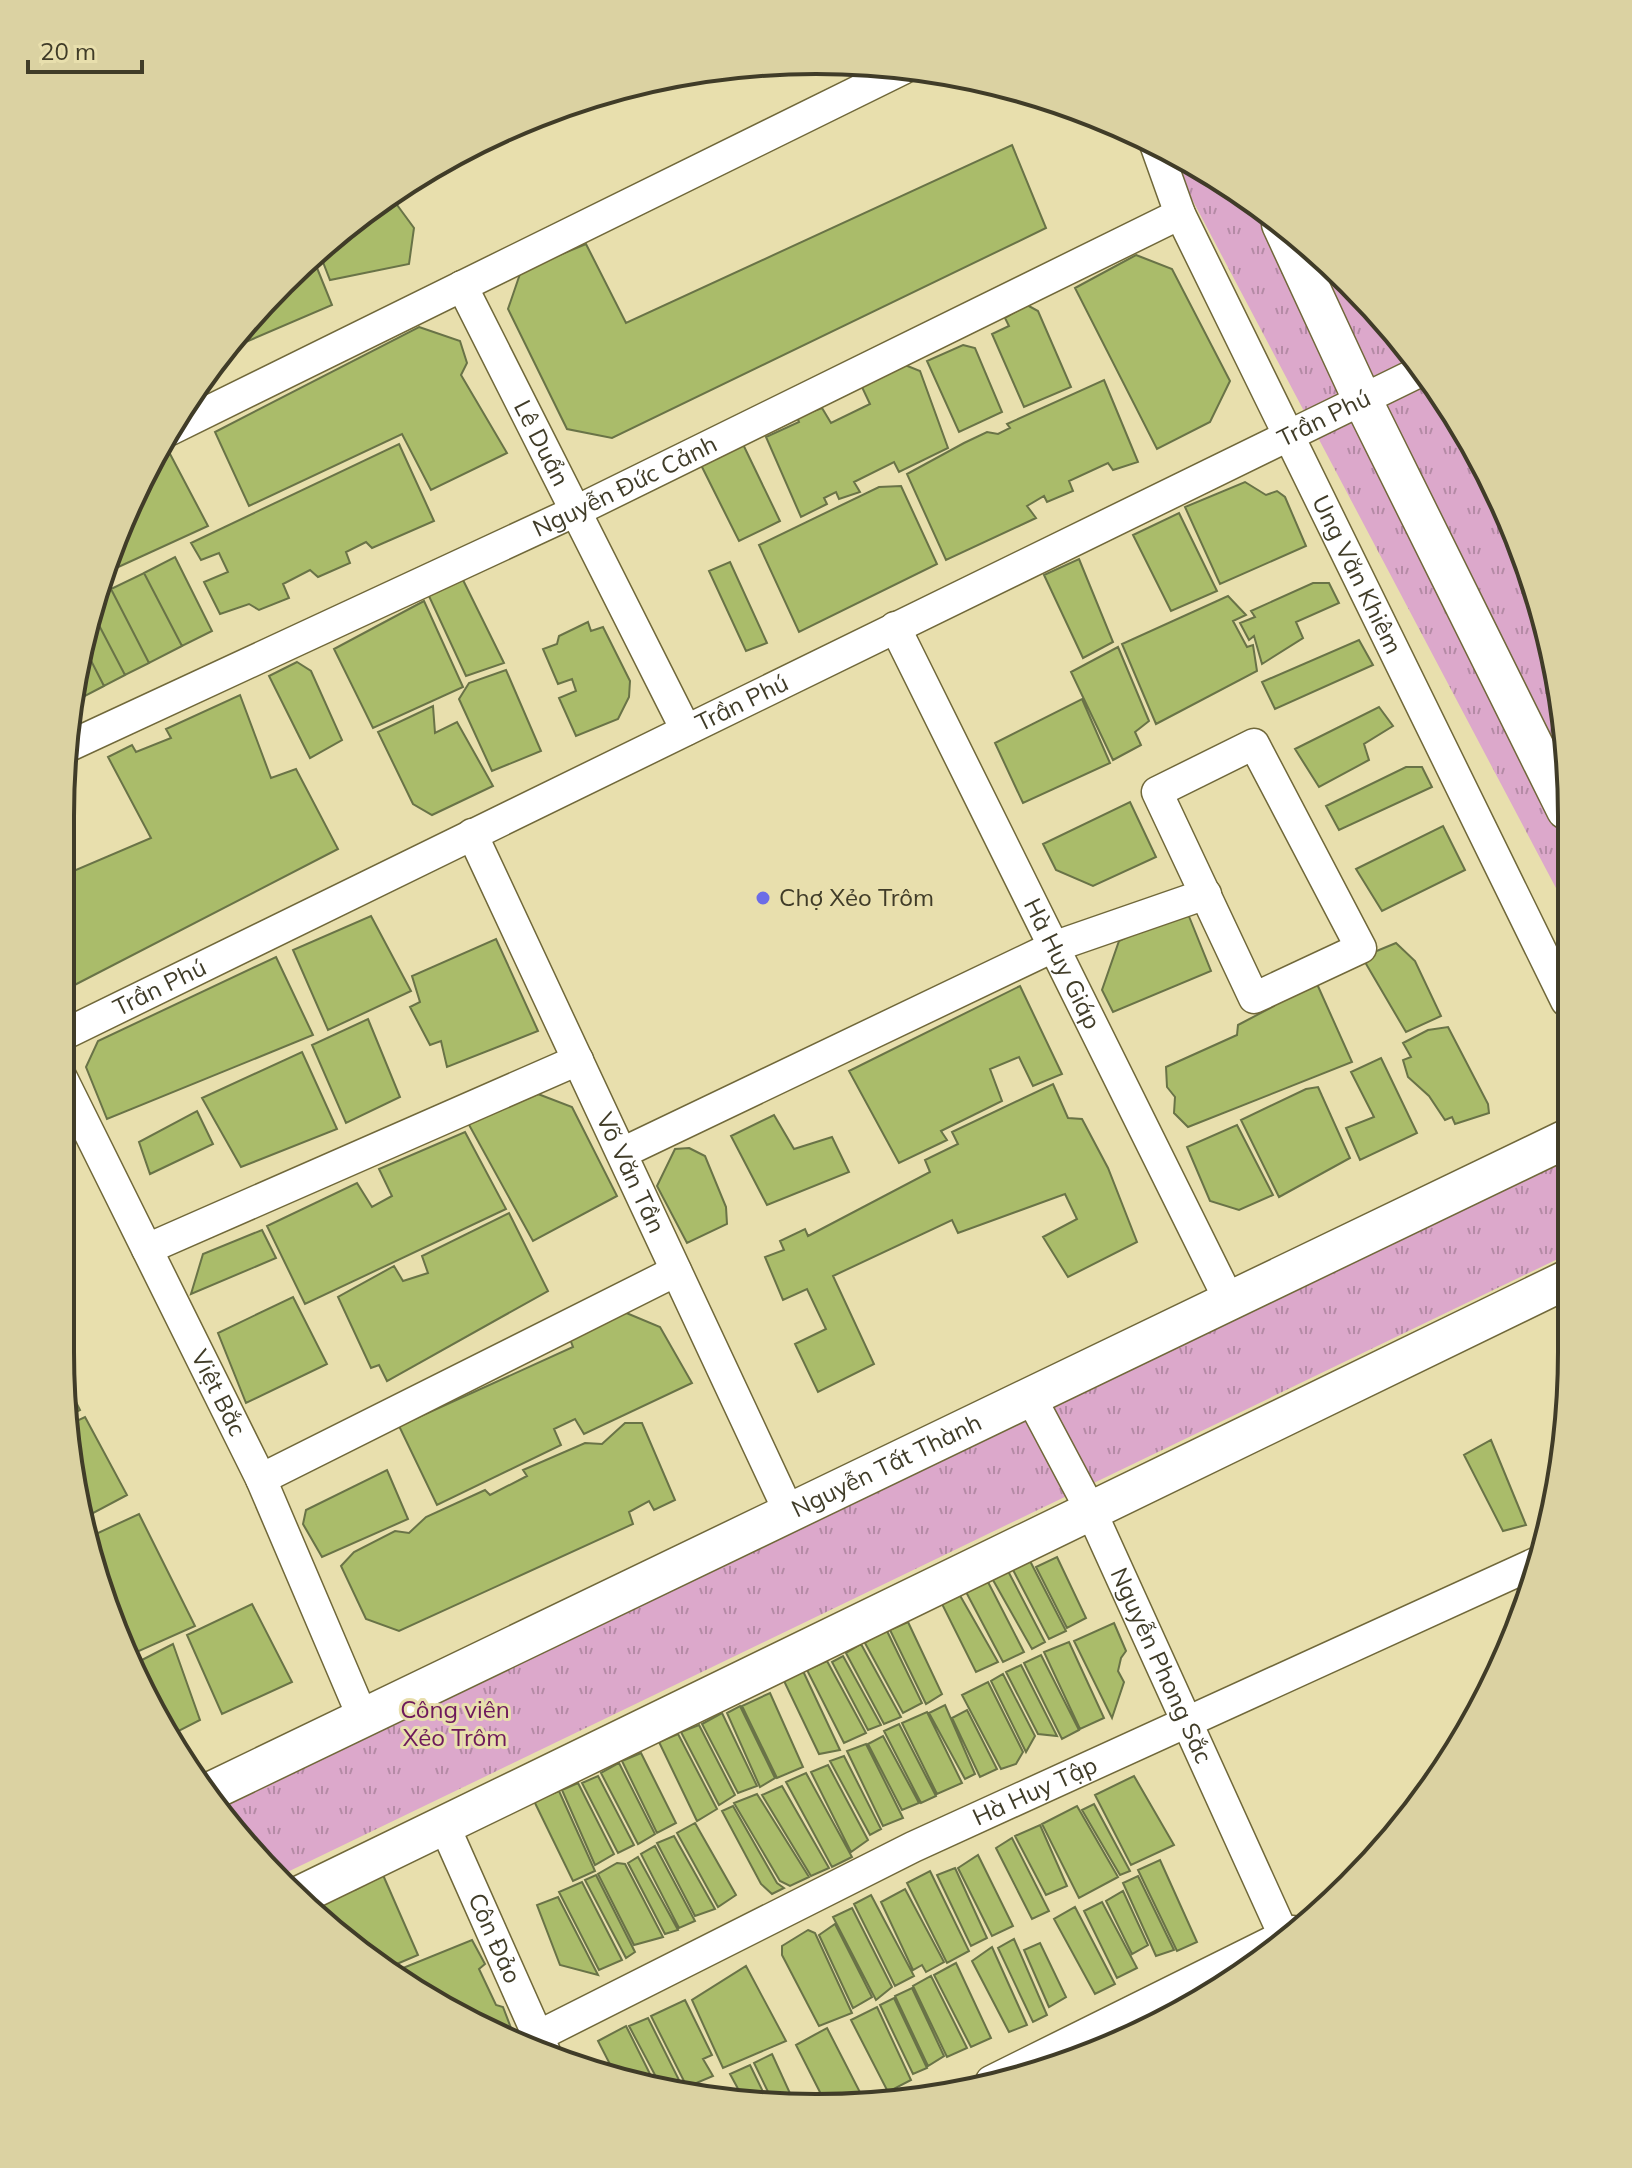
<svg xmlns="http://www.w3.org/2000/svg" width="1632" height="2168" viewBox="0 0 1632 2168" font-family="Mulish,sans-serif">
<defs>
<pattern id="park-tufts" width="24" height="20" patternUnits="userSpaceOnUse" patternTransform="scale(2)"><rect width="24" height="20" fill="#dca8cb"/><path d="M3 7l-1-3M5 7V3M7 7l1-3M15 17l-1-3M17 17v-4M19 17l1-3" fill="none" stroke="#b48aa5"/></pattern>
</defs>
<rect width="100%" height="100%" fill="#e8dfad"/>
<path fill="url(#park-tufts)" d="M1166,150L1236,187L1350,281L1433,382L1516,534L1566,718V907Z
M1566,1120V1255L275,1878L227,1815L207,1775Z"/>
<path fill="#aabc6a" stroke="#697347" stroke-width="2" d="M1012,145L1046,228L612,438L567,429L508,309L521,271L586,244L626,323Z
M389,194L414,228L409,264L330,280L321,257Z
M1136,255L1172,269L1230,381L1210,422L1157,449L1075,288Z
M315,263L332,305L220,353Z
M1027,305L1038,311L1071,387L1024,407L992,334L1009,326L1005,318Z
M419,327L460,341L467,363L461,375L507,453L431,490L402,434L249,506L215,432Z
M963,345L975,348L1002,412L959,432L927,361Z
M905,365L920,371L948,448L899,472L894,462L854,482L860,492L839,499L836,492L824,498L827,504L801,517L766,437L799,422L797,417L822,408L831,423L870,404L861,385Z
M1104,380L1138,462L1113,470L1108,463L1069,481L1073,491L1047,502L1044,496L1027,506L1036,518L946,560L907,474L964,443L987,432L998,434L1010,428L1007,424Z
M739,436L780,521L739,541L701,465Z
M399,444L434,521L372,548L366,542L346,552L350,563L318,577L310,570L283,584L289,598L259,610L249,604L220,614L204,582L228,572L219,553L201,560L191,543Z
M169,452L208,526L103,574L138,482L151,460Z
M1245,482L1266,495L1277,491L1285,497L1306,546L1220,584L1185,507Z
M901,486L937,564L799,632L759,545L879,487Z
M1179,513L1217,591L1171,611L1133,535Z
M175,557L212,631L182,646L144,573Z
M1079,559L1113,642L1083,658L1044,575Z
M730,562L767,643L746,651L709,571Z
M144,573L182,646L149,663L111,589Z
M463,580L504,663L466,676L428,594Z
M1313,583H1329L1339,603L1296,622L1303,638L1262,664L1254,636L1249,640L1240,623L1255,617L1251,611Z
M111,589L149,663L125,675L90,608L94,598Z
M1228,596L1246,615L1233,621L1247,647L1253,645L1257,671L1156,724L1122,644Z
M424,601L463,687L373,728L334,649Z
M90,608L125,675L104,686L82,643Z
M588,622L591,631L603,627L630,681L629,697L618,719L576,736L559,698L576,691L572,679L558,684L543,649L557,644L559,636Z
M1359,640L1373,665L1275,709L1262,682Z
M82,643L104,686L83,697L75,684Z
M1118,647L1149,721L1135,732L1141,745L1113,760L1071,672Z
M297,662L311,671L342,740L310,758L269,676Z
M506,670L541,751L492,771L459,699L469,683Z
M240,695L271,778L296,769L338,849L61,992V856L69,873L151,838L108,757L132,745L136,752L171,738L166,729Z
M1082,699L1110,763L1023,803L995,743Z
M433,706L435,733L457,722L493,786L432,815L413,804L378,732Z
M1379,707L1393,726L1364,744L1369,760L1319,787L1295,749Z
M1406,767H1422L1432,787L1339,830L1326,806Z
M1130,802L1156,857L1093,886L1056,870L1043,844Z
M1443,826L1465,870L1382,911L1356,869Z
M1186,909L1211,971L1113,1012L1102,990L1119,941Z
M371,916L411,991L328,1030L293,950Z
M496,939L538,1031L447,1067L441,1041L430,1045L410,1007L420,1002L412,976Z
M1396,943L1415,961L1441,1016L1406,1032L1362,957Z
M276,957L313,1035L107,1119L86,1067L98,1041Z
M1317,984L1352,1062L1188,1127L1174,1113L1175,1097L1167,1087L1166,1067L1237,1035L1238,1025L1274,1006L1271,996Z
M1020,986L1062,1074L1033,1086L1019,1057L990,1069L1002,1101L941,1131L947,1140L899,1163L849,1071Z
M368,1019L400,1097L346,1123L312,1045Z
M1448,1027L1488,1104L1489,1113L1455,1124L1452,1117L1445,1120L1429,1096L1408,1077L1403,1060L1411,1057L1403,1043L1428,1030Z
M302,1052L337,1129L241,1167L202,1098Z
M1381,1058L1417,1133L1360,1160L1346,1128L1374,1117L1351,1072Z
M1053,1084L1068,1118L1082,1119L1108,1168L1137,1242L1068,1277L1043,1237L1077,1219L1065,1194L958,1233L952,1220L833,1276L874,1364L818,1392L795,1344L826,1329L807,1289L783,1300L765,1257L784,1250L780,1241L805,1229L808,1236L930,1172L925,1160L958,1144L952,1132Z
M1318,1087L1350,1158L1279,1197L1241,1120L1306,1089Z
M538,1094L572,1107L617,1196L533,1241L468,1123Z
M197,1111L213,1144L150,1174L139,1142Z
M774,1115L794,1149L832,1137L849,1172L767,1205L731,1136Z
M1237,1125L1273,1195L1239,1210L1210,1201L1187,1147Z
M465,1132L506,1209L305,1304L267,1226L357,1183L372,1207L392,1196L379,1169Z
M689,1148L705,1156L726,1207L727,1224L687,1243L657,1186L675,1149Z
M509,1213L548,1291L387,1381L379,1365L371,1368L338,1297L394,1266L403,1281L428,1273L422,1256Z
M262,1230L276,1258L191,1294L203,1254Z
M293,1297L327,1364L246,1403L218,1333Z
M624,1312L660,1327L692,1383L584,1434L575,1419L554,1429L561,1445L437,1505L399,1426L573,1347L570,1339Z
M63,1376L80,1410L68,1416Z
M85,1417L127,1495L82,1519L70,1424Z
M625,1423H642L675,1500L654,1510L649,1501L629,1512L633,1524L399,1631L366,1619L341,1566L354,1552L395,1531L409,1533L426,1517L485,1490L490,1495L527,1476L523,1470L585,1443L602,1444Z
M1491,1440L1526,1525L1503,1531L1464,1455Z
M387,1470L408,1519L322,1557L303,1524L306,1510Z
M139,1514L195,1626L130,1655L85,1539Z
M1057,1557L1086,1618L1067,1628L1036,1567Z
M1029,1559L1066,1631L1049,1639L1012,1568Z
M1008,1571L1045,1642L1032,1649L993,1580Z
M988,1582L1024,1652L1003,1662L965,1590Z
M958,1592L998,1662L976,1672L941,1602Z
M252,1604L292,1682L222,1714L187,1635Z
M908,1622L942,1694L926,1704L890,1630Z
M1114,1623L1126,1651L1121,1658L1118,1671L1124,1682L1112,1718L1074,1641Z
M886,1629L922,1703L903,1713L865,1643Z
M1069,1642L1104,1718L1080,1729L1044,1652Z
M173,1644L200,1720L167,1737L134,1664Z
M861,1644L901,1717L884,1724L846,1653Z
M1041,1655L1079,1730L1062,1739L1024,1663Z
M843,1656L881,1725L868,1730L832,1662Z
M827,1661L866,1733L844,1743L807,1670Z
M1021,1665L1057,1736L1038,1734L1006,1672Z
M803,1671L840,1750L819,1754L784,1681Z
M1003,1674L1035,1736L1026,1752L991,1681Z
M988,1682L1023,1752L1016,1764L1001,1769L962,1695Z
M770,1693L803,1767L777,1778L742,1706Z
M945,1705L975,1774L965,1779L929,1713Z
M740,1706L775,1778L760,1787L727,1713Z
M967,1710L997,1769L980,1777L952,1718Z
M927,1712L962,1783L937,1794L902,1723Z
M722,1713L757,1786L738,1793L702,1724Z
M899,1724L936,1796L921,1803L884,1731Z
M699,1725L735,1795L719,1805L681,1732Z
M678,1734L717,1809L697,1821L659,1742Z
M883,1736L919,1803L902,1810L868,1744Z
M866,1744L903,1818L883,1826L847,1751Z
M641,1753L676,1823L657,1833L622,1761Z
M844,1756L881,1829L870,1835L830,1761Z
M619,1763L655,1834L638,1844L601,1773Z
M828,1765L868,1840L851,1852L811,1772Z
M806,1773L852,1857L832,1867L786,1782Z
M598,1776L634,1845L618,1853L582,1783Z
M1134,1776L1174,1845L1131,1865L1095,1795Z
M578,1783L614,1854L595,1865L562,1790Z
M782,1786L829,1868L811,1876L762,1795Z
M559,1791L595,1871L573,1881L534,1801Z
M757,1794L809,1877L790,1886L780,1881L734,1803Z
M1094,1804L1130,1871L1120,1875L1082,1810Z
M733,1806L777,1883L784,1888L772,1894L761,1884L722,1811Z
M1077,1806L1118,1877L1079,1898L1042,1824Z
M695,1823L736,1895L718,1907L677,1833Z
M1040,1825L1067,1886L1046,1895L1015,1836Z
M674,1836L715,1909L695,1916L657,1843Z
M1012,1838L1049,1911L1032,1919L996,1848Z
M655,1846L695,1921L679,1928L641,1854Z
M978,1855L1013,1926L992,1936L958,1868Z
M638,1857L678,1930L665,1934L628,1863Z
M1160,1860L1197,1942L1177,1951L1138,1870Z
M617,1863L625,1864L663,1937L634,1945L598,1874Z
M955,1868L987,1938L971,1946L937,1875Z
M930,1871L969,1951L947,1963L907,1883Z
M383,1875L418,1955L392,1966L326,1919L321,1906L329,1902L326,1894L350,1883L355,1890Z
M596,1875L635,1952L626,1958L585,1880Z
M1138,1876L1174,1950L1156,1956L1123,1883Z
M582,1882L622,1960L599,1970L559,1892Z
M905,1889L944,1962L926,1972L922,1965L913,1970L881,1902Z
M1123,1891L1148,1945L1132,1954L1106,1901Z
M871,1895L914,1976L895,1986L854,1904Z
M558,1897L598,1975L560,1965L537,1905Z
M1102,1902L1137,1968L1117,1978L1084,1911Z
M1075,1907L1115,1984L1095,1994L1054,1919Z
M852,1908L892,1987L876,2000L833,1917Z
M835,1924L872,1997L853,2008L819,1935Z
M808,1930L815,1933L852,2013L819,2026L782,1955V1946Z
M1014,1939L1047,2015L1033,2022L998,1948Z
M472,1940L485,1964L479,1969L496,2005L503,2007L511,2028L497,2035L481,2030L398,1970Z
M1040,1943L1066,1997L1049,2007L1024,1950Z
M992,1947L1027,2025L1009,2032L972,1961Z
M956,1963L991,2038L971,2047L934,1975Z
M746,1966L786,2041L723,2068L692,2000Z
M931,1976L967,2048L947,2057L913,1986Z
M912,1988L944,2056L928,2066L895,1996Z
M894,1998L927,2068L913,2074L880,2005Z
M685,2000L712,2055L703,2059L713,2076L687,2087L651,2016Z
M877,2007L911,2080L888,2092L851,2020Z
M648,2018L683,2088L671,2094L664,2092L629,2026Z
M626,2026L658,2090L616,2076L598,2041Z
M827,2028L865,2102L857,2106L826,2104L796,2045Z
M772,2054L794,2102L772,2100L754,2063Z
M750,2065L767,2100L743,2098L730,2074Z"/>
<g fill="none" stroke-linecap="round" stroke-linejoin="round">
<g stroke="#70683a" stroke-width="33">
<g id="minor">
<path id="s1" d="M1155,144L1180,214L1566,1001"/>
<path id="s2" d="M462,286L686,730"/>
<path d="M170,430L903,69"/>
<path id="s3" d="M895,627L1229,1300"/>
<path d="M1254,744L1361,948L1254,998L1157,792Z"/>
<path id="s4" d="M65,748L576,511L1180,214"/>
<path id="s5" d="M472,834L789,1512"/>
<path id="s6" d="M61,1036L1423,370"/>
<path id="s7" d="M61,1076L261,1479L363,1718"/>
<path d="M622,1153L1053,947L1206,894"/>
<path d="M147,1249L578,1060"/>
<path id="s8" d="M1030,1396L1090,1509L1285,1938"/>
<path d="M261,1479L676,1271"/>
<path id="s9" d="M444,1825L545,2052"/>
<path id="s10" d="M538,2036L913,1847L1540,1561"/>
<path d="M991,2081L1293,1931"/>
</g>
</g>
<g stroke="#70683a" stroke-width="41">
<g id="tertiary">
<path d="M1281,224L1362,399L1566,810"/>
<path id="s11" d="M209,1792L1566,1139"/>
<path d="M296,1897L1566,1280"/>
</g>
</g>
<use href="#minor" stroke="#fff" stroke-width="30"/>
<use href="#tertiary" stroke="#fff" stroke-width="38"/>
</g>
<circle fill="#6c6de7" stroke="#e8dfad" stroke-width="3" cx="763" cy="898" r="8"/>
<g text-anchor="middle" stroke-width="6" stroke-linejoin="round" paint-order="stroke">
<g font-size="24" fill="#403c28" stroke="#e8dfad">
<text dy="8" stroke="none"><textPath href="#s6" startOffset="1406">Trần Phú</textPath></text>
<text dy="8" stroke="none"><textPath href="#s2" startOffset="176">Lê Duẩn</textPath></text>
<text dy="8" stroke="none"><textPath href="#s4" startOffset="618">Nguyễn Đức Cảnh</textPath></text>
<text dy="8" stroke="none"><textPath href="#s1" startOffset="476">Ung Văn Khiêm</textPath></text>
<text dy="8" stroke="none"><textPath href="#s6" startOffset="758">Trần Phú</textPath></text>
<text dy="8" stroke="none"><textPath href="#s3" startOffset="376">Hà Huy Giáp</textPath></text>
<text dy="8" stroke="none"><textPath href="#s6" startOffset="110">Trần Phú</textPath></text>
<text dy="8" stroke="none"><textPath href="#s5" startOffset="374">Võ Văn Tần</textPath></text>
<text dy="8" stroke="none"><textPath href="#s7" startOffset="354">Việt Bắc</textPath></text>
<text dy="8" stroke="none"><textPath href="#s11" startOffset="752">Nguyễn Tất Thành</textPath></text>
<text dy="8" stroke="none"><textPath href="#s8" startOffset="300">Nguyễn Phong Sắc</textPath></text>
<text dy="8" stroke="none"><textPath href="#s10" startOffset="554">Hà Huy Tập</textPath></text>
<text dy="8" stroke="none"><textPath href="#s9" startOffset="124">Côn Đảo</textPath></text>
</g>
<g font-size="24" fill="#403c28" stroke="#e8dfad" text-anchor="start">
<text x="779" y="906">Chợ Xẻo Trôm</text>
</g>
<g font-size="24" fill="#6e195b" stroke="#e8dfad">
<text x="455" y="1718">Công viên<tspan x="455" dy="28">Xẻo Trôm</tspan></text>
</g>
</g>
<path d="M0 0H1632V2168H0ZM816 74H816A742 742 0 0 1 1558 816V1352A742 742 0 0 1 816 2094H816A742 742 0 0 1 74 1352V816A742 742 0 0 1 816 74Z" fill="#dbd2a2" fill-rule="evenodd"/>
<path fill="none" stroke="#403c28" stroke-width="4" d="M816 74H816A742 742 0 0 1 1558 816V1352A742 742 0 0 1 816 2094H816A742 742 0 0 1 74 1352V816A742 742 0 0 1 816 74Z"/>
<path d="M28 60v12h114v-12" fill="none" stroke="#403c28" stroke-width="4"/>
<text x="40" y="60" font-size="24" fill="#403c28" stroke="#e8dfad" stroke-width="6" paint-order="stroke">20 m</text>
</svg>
